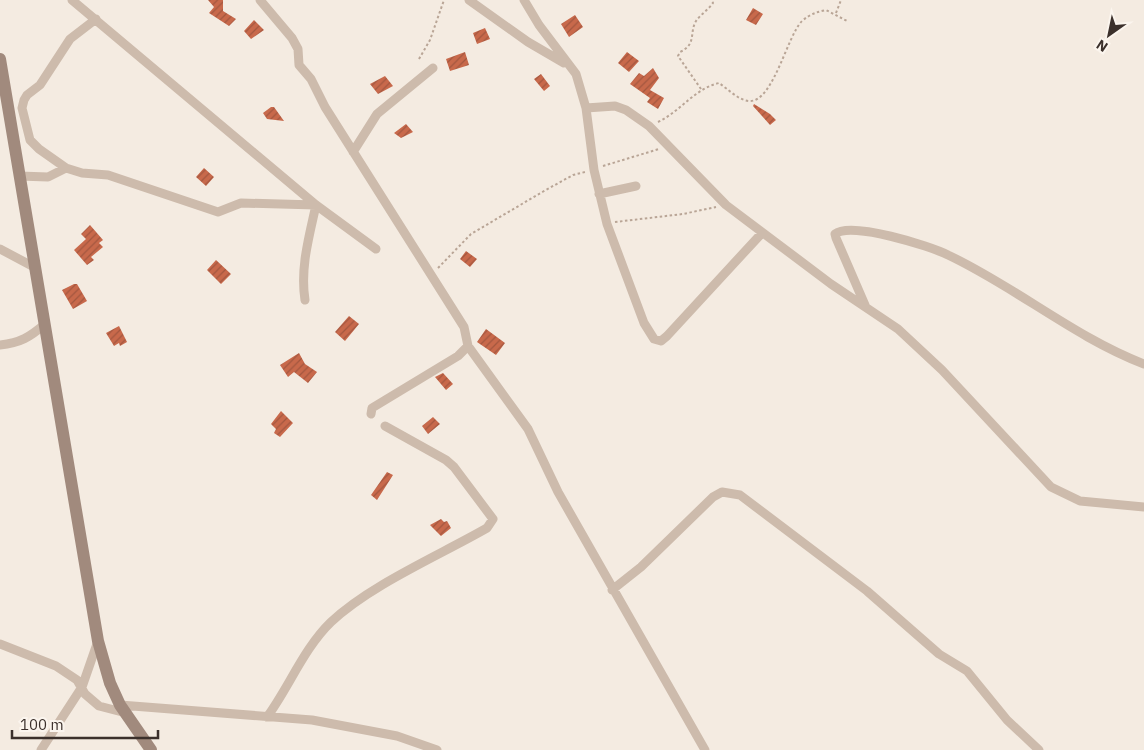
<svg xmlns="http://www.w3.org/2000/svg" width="1144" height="750" viewBox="0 0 1144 750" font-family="'IBM Plex Sans',sans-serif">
<defs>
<pattern id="building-hatch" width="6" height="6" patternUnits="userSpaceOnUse" patternTransform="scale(1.25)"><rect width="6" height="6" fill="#c8694b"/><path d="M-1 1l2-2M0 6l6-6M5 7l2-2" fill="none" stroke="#a4573f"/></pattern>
</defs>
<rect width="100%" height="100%" fill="#f4ebe1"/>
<path fill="url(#building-hatch)" d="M208,0H223V11L236,19L229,26L209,13L214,7Z
M753,8L763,14L756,25L746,20Z
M575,15L583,27L569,37L561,24Z
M254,20L264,30L251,39L244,31Z
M485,28L490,39L477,44L473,33Z
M465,52L469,65L450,71L446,59Z
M627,52L639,61L629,72L618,63Z
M653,68L659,78L650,90L664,98L658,109L647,102L650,98L630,84L639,73L644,76Z
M541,74L550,86L544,91L534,79Z
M385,76L393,86L378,94L370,84Z
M754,104L770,114L776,120L770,125L753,106Z
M271,107H274L284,121L267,119L263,113Z
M406,124L413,132L401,138L394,133Z
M204,168L214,177L206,186L196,177Z
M90,225L103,240L99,243L103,247L91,257L94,260L87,265L74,250L86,239L81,234Z
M466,251L477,259L470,267L460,259Z
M216,260L231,274L221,284L207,270Z
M74,284H77L87,301L73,309L62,290Z
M349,316L359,324L345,341L335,332Z
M119,326L127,342L120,346L119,343L114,346L106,333Z
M486,329L505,343L496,355L477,342Z
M299,353L305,364L317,372L308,383L294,372L288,377L280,365Z
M443,373L453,384L446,390L435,377Z
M281,411L293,423L280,437L274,433L276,429L271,424Z
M433,417L440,424L428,434L422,426Z
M387,472L393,475L377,500L371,495Z
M441,519L444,522L447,521L451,528L441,536L430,525Z"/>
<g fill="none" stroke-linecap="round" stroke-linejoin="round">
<path stroke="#b9a596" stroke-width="2" stroke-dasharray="2.5 2.5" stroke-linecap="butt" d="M836,13L841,0
M419,59L430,40L444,0
M701,89L678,56L680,52C697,44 689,33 696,21C700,15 708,10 713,3L712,0
M658,122C681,111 694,89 719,83C728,89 738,100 749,101C773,103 787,36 802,21C810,14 817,12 826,10L847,21
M603,166L659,149
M615,222L683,214L716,207
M438,268L471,234L544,191L573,175L585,172"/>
<path stroke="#cdbbac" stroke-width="9" d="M72,0L316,205L376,249
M260,0L292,38L298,49L299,65L311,79L325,107L464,327L468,346L458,356L372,408L371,414
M469,0L528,42L564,63
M524,0L539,25L576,74L586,108L594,170L607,224L644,323L654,339L661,341L667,336L761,234
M96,19L70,39L40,85L27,95L24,100L22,108L30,140L39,149L66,168L82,173L108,175L218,212L241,203L316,205C309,237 300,268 305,300
M586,108L615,106L626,110L649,126L726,205L831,284L898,329L942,370L1051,487L1080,501L1144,507
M353,152L377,114L433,68
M19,176L48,177L66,168
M599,194L636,186
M0,249L34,267
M865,305L836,238L835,234C851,221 930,246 948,255C1016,287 1074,337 1144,364
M0,345C20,343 30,337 45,324
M468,346L528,429L558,492L705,750
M612,590L641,567L713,497L722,492L740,495L867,591L939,654L967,671L1007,720L1039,750
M0,644L56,666L77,680L85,694L99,706L126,713
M120,705L312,720L397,736L437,750
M267,717C289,687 304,648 331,622C370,585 440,555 487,528L493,519L454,467L446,460L385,426
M41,750L82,687L98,641"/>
<path stroke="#a18a7d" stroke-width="12" d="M0,59L98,641L110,683L120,705L151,750"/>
</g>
<g transform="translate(1109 35) rotate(213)" stroke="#fbf5ee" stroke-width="4" paint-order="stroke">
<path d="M0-4L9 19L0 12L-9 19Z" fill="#3b302b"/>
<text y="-8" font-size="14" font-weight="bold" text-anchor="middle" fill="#3b302b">N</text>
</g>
<path d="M12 730v8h146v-8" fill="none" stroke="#3b302b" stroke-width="2.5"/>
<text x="20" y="730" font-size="15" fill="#3b302b" stroke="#fbf5ee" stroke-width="4" paint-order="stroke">100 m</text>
</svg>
